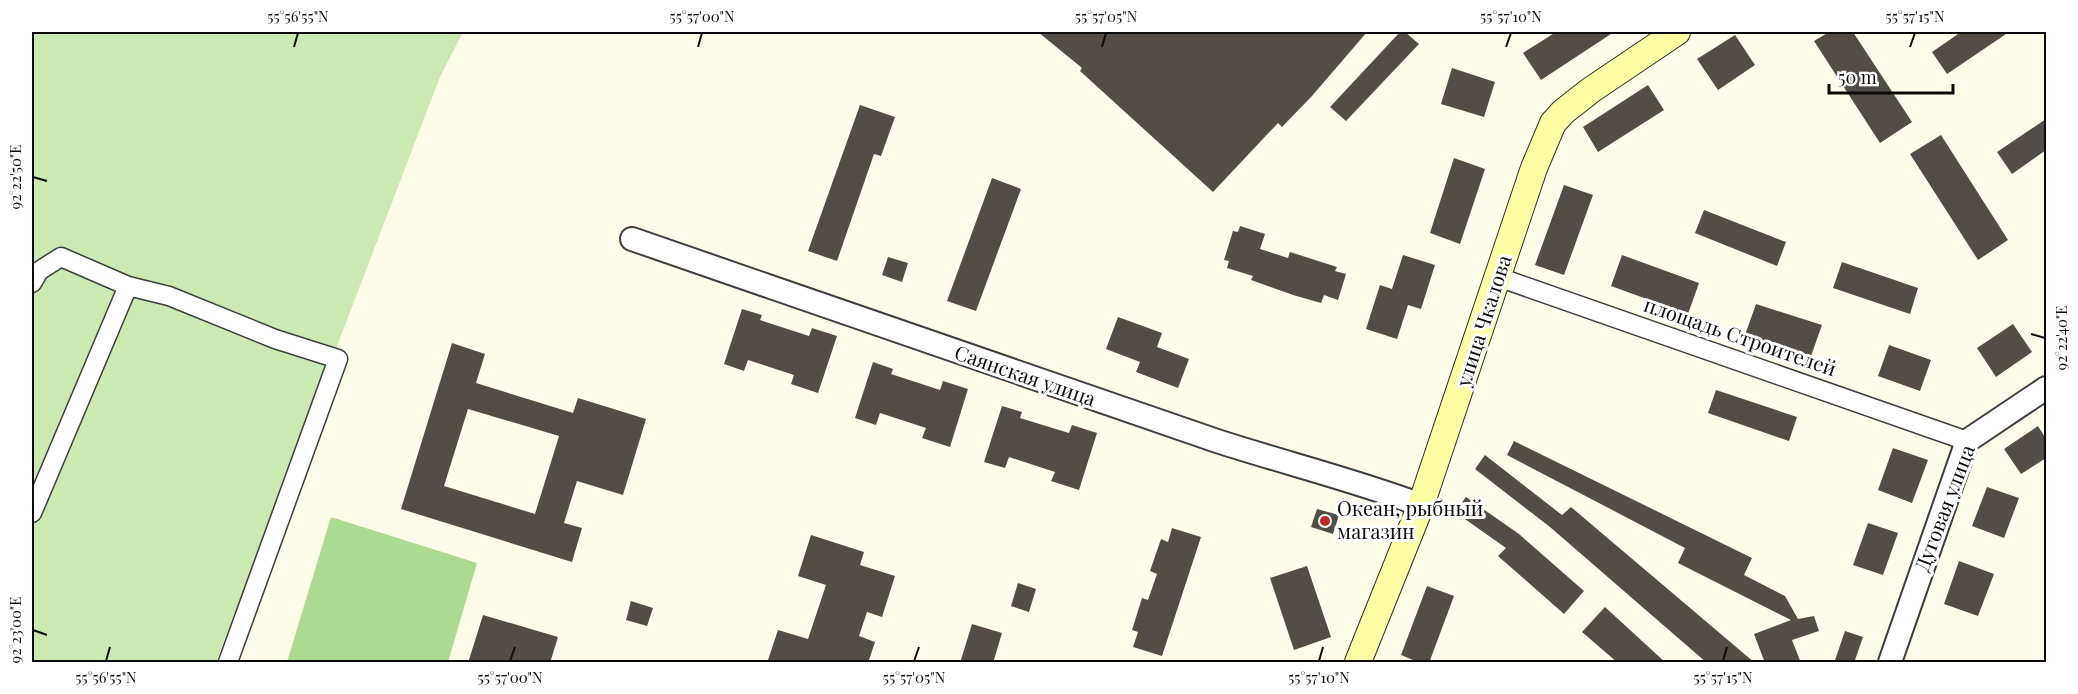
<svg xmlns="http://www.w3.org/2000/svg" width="2078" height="694" viewBox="0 0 2078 694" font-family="'Playfair Display',serif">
<rect width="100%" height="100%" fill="#fffde9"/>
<path fill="#caeab2" d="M32,32H463L440,77L216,662H32Z"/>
<path fill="#abdb91" d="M331,517L477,563L448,662H287Z"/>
<path fill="#544d47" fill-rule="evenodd" d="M1038,32H1367L1312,96L1282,127L1278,123L1213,192L1080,71L1082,68Z
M1400,32H1405L1419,44L1346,121L1330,107Z
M1556,32H1614L1541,80L1523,53Z
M1829,32H1853L1912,122L1880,143L1814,41Z
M1961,32H2009L1947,74L1932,52Z
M1735,35L1755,65L1718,90L1697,59Z
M1452,68L1495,82L1484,117L1441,104Z
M1648,85L1664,110L1598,152L1583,127Z
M860,105L895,117L881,156L874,154L837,261L808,251Z
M2046,119V150L2012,174L1997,152Z
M1941,135L2008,240L1978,260L1910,154Z
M1454,158L1485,169L1460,244L1430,233Z
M992,178L1021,189L976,311L947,301Z
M1564,185L1593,195L1564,275L1535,265Z
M1704,210L1786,242L1777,266L1695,233Z
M1240,226L1265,234L1260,249L1288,258L1290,252L1337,267L1335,271L1346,274L1338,300L1324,295L1321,303L1293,295L1251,280L1253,276L1227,268L1229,261L1224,260L1233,231L1238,232Z
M1403,255L1435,265L1421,309L1408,305L1397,339L1366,329L1380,285L1392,289Z
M1622,255L1699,283L1688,314L1611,286Z
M888,257L908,263L902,282L882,275Z
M1842,262L1918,288L1910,314L1833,288Z
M1756,304L1822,325L1811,356L1745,335Z
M742,309L762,315L760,320L809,336L812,328L837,336L818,393L791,384L794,375L748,360L744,371L724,364Z
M1118,317L1162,333L1157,347L1189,359L1178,388L1136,372L1140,362L1106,349Z
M2013,324L2032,352L1996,377L1977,348Z
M452,343L485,354L476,383L573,413L578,398L646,419L623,495L577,481L564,523L582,528L572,562L401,509ZM468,409L559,436L535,514L444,486Z
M1889,345L1931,360L1920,391L1878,376Z
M873,362L893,369L891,374L940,390L943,381L968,389L950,447L922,438L926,428L880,413L876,425L855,418Z
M1716,390L1797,417L1789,441L1708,413Z
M1002,406L1022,412L1020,418L1069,433L1072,425L1097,433L1079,490L1051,481L1055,472L1009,457L1005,468L984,462Z
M2038,426L2046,439V458L2021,474L2004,449Z
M1514,441L1752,558L1744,575L1785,596L1798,619L1814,616L1819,631L1792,640L1801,663H1765L1754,634L1791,620L1678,563L1685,548L1507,455Z
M1893,448L1928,460L1912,503L1878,490Z
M1485,455L1562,515L1571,507L1755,663H1707L1550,527L1475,469Z
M1987,487L2019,498L2004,538L1972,526Z
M1466,497L1519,534L1584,591L1564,614L1498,556L1506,548L1455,512Z
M1317,509L1339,515L1333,534L1311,527Z
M1868,523L1898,533L1883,575L1853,565Z
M1172,528L1201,537L1162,656L1133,647L1138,632L1132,630L1142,598L1148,600L1157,574L1150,571L1161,539L1168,542Z
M811,535L864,552L860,565L895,576L882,617L867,612L859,636L875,642L868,663H767L778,630L808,639L826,585L798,576Z
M1959,561L1994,574L1978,616L1944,604Z
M1307,566L1331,637L1294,650L1270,578Z
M1018,583L1036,589L1029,612L1011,606Z
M1427,586L1454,596L1429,663H1420L1401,655Z
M631,601L653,608L647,626L626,620Z
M1605,607L1666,663H1618L1582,632Z
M483,615L558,637L550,663H468Z
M972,624L1002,633L993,663H960Z
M1845,631L1863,637L1854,663H1834Z"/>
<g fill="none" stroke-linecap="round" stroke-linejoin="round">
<g stroke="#3e3e3e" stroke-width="21">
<path id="minor" d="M1498,277L1967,441
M32,283L39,271L61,257L128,286L169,296L275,339L338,359L228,662
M32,513L128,286"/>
</g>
<g stroke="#3e3e3e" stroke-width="26">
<path id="tertiary" d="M632,239C827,306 1021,375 1217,441C1285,463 1354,480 1421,505
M1890,662L1967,441L2046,388"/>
</g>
<g stroke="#2d2d2d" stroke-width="28">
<path id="secondary" d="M1358,662L1421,505L1534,168L1553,123L1563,112L1591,90L1677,32"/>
</g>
<use href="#minor" stroke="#fff" stroke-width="18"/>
<use href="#tertiary" stroke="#fff" stroke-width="22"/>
<use href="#secondary" stroke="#fffda4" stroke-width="26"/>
</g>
<path fill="none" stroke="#0b0b0b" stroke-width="2" d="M294,47L298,33M698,47L702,33M1102,47L1106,33M1506,47L1511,33M1910,47L1915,33M33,177L47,181M2031,334L2045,338M33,630L47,635M106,661L110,647M510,661L515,647M914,661L919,647M1319,661L1323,647M1723,661L1727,647"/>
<circle fill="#bf261f" stroke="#fff" stroke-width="2" cx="1325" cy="521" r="6"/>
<g text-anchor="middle" stroke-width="6" stroke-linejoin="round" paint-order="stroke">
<g font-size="20" fill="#0b0b0b" stroke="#fff">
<text transform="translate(1484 321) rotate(-72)" y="7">улица Чкалова</text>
<text transform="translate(1740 337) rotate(19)" y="7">площадь Строителей</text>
<text transform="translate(1025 376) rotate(19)" y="7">Саянская улица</text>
<text transform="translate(1945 508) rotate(-69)" y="7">Дуговая улица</text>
</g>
<g font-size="20" fill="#0b0b0b" stroke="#fff" text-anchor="start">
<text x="1337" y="516">Океан, рыбный<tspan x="1337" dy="23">магазин</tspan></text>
</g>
</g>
<rect width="2078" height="694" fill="none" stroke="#ffffff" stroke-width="66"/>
<path d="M1829 84v9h124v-9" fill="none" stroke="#0b0b0b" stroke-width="3"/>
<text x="1838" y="84" font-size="18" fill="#0b0b0b" stroke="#ffffff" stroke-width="4.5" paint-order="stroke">50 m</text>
<rect x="33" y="33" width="2012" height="628" fill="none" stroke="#0b0b0b" stroke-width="2"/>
<g font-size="15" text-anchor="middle" fill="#0b0b0b">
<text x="298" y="22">55°56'55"N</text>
<text x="702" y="22">55°57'00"N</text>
<text x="1106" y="22">55°57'05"N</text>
<text x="1511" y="22">55°57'10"N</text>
<text x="1915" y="22">55°57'15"N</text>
<text transform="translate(16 177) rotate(-90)" y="5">92°22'50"E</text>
<text transform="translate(2062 338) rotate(-90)" y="5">92°22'40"E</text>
<text transform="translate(16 630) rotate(-90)" y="5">92°23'00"E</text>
<text x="106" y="683">55°56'55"N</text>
<text x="510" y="683">55°57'00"N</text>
<text x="914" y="683">55°57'05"N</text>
<text x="1319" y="683">55°57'10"N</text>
<text x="1723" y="683">55°57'15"N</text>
</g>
</svg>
